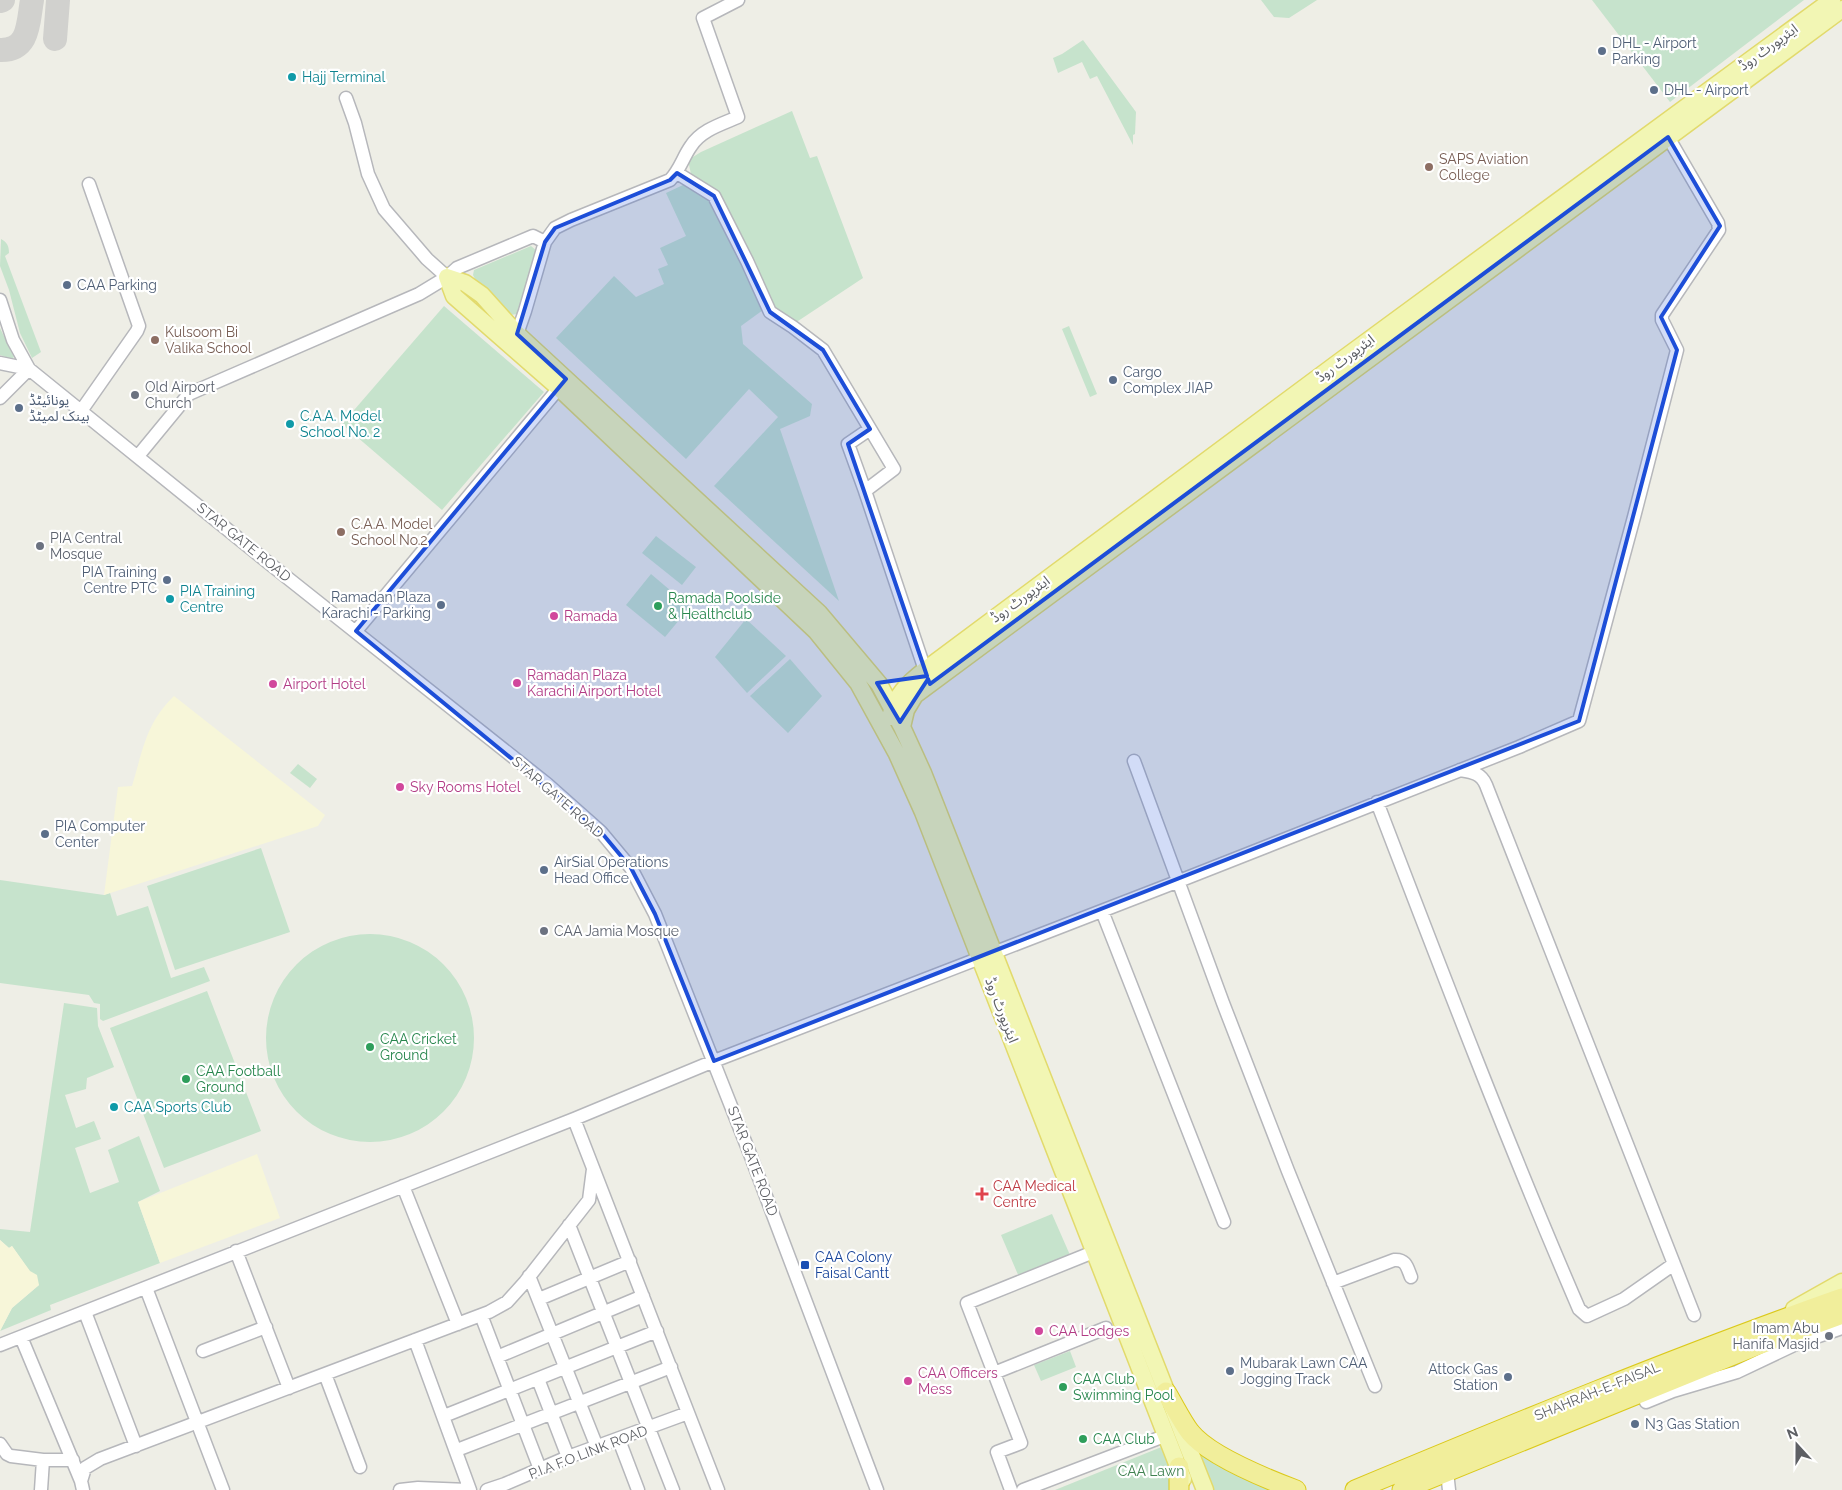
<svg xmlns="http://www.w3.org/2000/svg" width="1842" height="1490" viewBox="0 0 1842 1490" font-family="Raleway,'Noto Sans Arabic',sans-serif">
<rect width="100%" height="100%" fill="#eeeee6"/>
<path fill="#c6e3cc" d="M1261,0H1317L1289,18L1274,17Z
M1592,0H1804L1670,102Z
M1083,40L1136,112L1135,134L1133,135V145L1097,76L1090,79L1082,62L1058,73L1053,58L1062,54Z
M792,111L810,158L817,156L863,278L795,323L775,312L717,194L692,179L688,160L701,152Z
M683,185L695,187L712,198L763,310L741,326L743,344L812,404L810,416L780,429L839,601L714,486L778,417L749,389L686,459L556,338L614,276L636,297L664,284L658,269L668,265L660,248L686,236L666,193Z
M1,239C7,242 9,246 9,253L5,256L41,352L32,358L20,333L9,290L0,266Z
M531,246L537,251L518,314L510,315L475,279L473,275L474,270Z
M444,306L544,392L442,510L342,424Z
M1069,326L1097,394L1090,397L1062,329Z
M0,328L14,357L12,359L0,355Z
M656,536L696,567L682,585L642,553Z
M651,574L690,607L665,637L626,605Z
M746,619L786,656L747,693L715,657Z
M790,659L822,696L788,733L750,696Z
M298,764L317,779L310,788L290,773Z
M261,848L290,932L175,970L147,886Z
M0,880L104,895L110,893L117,916L148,906L171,978L204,967L210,981L103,1021L100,1019V1004L94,1003L89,995L0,983Z
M266 1038a104 104 0 1 1 208 0a104 104 0 1 1-208 0Z
M207,991L261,1131L164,1168L110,1028Z
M64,1003L97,1008L98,1026L114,1067L87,1078L86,1089L65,1095L76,1128L94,1121L101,1139L75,1148L90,1193L119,1182L108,1150L139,1136L160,1191L138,1202L160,1263L50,1305L51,1310L0,1331L12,1308L39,1285L12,1246L9,1248L0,1240V1229L30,1232Z
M1052,1214L1070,1255L1019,1277L1001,1235Z
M1070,1351L1076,1367L1041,1381L1034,1365Z
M1164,1446L1170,1462L1173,1490H1055Z
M1190,1447L1278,1490H1208Z"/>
<path fill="#f7f6d9" d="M174,696L325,815L318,826L104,895L118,787L132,786C143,750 146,723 174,696Z
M257,1154L280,1218L160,1263L138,1202Z
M0,1240L9,1248L12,1246L30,1271L37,1275L39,1285L12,1308L0,1331Z"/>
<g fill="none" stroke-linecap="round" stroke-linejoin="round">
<path stroke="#d1d1ce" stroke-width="24" d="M0,1L3,0
M55,39L58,0
M0,50C30,51 28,22 32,0"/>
<g stroke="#b6b7bb" stroke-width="15">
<path id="minor" d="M346,98L355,123L368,174L384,209L427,259L447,277
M677,173L714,196L747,261L770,312L793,327L823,350L894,469L865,491L925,670
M0,300L13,340L29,369L270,564L547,784L601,832L631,868L655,914L750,1154L877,1490
M517,334L525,311L545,242L555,228L571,220L670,180C680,170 683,157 691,146C701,130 722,124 738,117L703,18L738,0
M0,363L29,369
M0,398L29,369
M81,411L137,331L139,326L89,184
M138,456L189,394L198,390L419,294L447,277L457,268L533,236L545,242
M865,491L848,444L870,429
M356,631L559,388
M1134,761L1223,1003L1288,1171L1375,1386
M1460,770C1472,772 1481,773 1486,785L1694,1315
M1377,802C1442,972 1507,1142 1579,1309L1587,1316L1624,1299L1674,1264
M1102,911L1224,1222
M574,1119L718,1490
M403,1186L458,1324
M569,1225L673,1490
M236,1251L289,1388
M529,1276L597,1447
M1333,1283L1394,1260C1406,1259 1407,1267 1411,1277
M146,1288L223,1490
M539,1299L630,1261
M85,1312L136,1446
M481,1315L540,1469
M21,1337L81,1481
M415,1340L470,1490
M0,1345L574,1119L714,1061L1179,881L1519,747L1579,721L1634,517L1677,350L1662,320V315L1719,230L1718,223L1668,137
M203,1351L266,1327
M497,1357L643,1296
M994,1373L1106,1328
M325,1374L360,1467
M538,1379L568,1457
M1646,1402L1673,1391L1737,1372L1796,1344L1842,1328
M444,1416L657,1331
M619,1440L638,1490
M0,1444L7,1454L11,1456L43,1460H73
M457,1450L671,1367
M1447,1472L1449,1490
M41,1490L43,1460
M83,1490L81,1481L85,1468L100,1459L489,1312L507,1302L525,1282L589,1200L593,1169
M400,1490L418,1488L468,1490
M487,1490L505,1484L568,1457L688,1413
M1011,1490L997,1452L1021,1443L967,1303L1096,1251
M1023,1490L1167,1435"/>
</g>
<g stroke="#e2da6c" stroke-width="19">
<path id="major" d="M447,277L465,283L482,295L517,334L819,613L879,684L902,727L923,773L1205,1490
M447,277L454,296L559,388L816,631L858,683L897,754L923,812L1183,1479
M890,717C895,696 908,683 925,670L1339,362L1832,0
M902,727L906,710L915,695L1842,9
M1794,1309L1842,1282"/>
</g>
<g stroke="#dbc91a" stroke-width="21">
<path id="highway" d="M1166,1392C1174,1405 1181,1420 1190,1432C1209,1456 1267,1479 1296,1490
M1179,1467V1490
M1355,1490C1516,1423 1677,1356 1842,1298
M1402,1490L1758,1345L1842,1314"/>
</g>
<use href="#minor" stroke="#fff" stroke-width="12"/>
<use href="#major" stroke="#f2f6b4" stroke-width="16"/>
<use href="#highway" stroke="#f1ee9b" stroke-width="19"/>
</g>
<path fill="#1d4ed8" fill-opacity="0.2" stroke="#1d4ed8" stroke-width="4" stroke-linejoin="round" d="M1668,137L1720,226L1661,317L1677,350L1579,721L714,1061L655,914L631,868L601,832L356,631L566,379L517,334L545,242L555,228L670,180L677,173L714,196L770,312L823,350L870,429L848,444L927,676L877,683L900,722L928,679L930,684Z"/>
<g fill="#5c6f8a" stroke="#fff" stroke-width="2">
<circle cx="1602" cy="51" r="5"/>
<circle cx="1654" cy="90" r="5"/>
<circle cx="67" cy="285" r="5"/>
<circle cx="1113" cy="380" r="5"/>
<circle cx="19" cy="408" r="5"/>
<circle cx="167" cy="580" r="5"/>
<circle cx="441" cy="605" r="5"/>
<circle cx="45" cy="834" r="5"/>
<circle cx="544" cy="870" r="5"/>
<circle cx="1230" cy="1371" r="5"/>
<circle cx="1508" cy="1377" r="5"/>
<circle cx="1635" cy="1424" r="5"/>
</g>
<g fill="#0f9aa8" stroke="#fff" stroke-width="2">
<circle cx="292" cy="77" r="5"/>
<circle cx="290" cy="424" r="5"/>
<circle cx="170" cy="599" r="5"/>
<circle cx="114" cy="1107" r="5"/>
</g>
<g fill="#8d6e63" stroke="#fff" stroke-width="2">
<circle cx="1429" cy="167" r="5"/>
<circle cx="155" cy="340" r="5"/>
<circle cx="341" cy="532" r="5"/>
</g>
<g fill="#6b7280" stroke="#fff" stroke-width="2">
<circle cx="135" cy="395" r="5"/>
<circle cx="40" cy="546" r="5"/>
<circle cx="544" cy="931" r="5"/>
<circle cx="1829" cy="1336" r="5"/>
</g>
<g fill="#2e9e5b" stroke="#fff" stroke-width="2">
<circle cx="658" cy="606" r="5"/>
<circle cx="370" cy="1047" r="5"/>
<circle cx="186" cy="1079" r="5"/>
<circle cx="1063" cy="1387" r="5"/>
<circle cx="1083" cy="1439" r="5"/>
</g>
<g fill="#d1479c" stroke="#fff" stroke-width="2">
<circle cx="554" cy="616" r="5"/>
<circle cx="517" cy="683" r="5"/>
<circle cx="273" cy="684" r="5"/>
<circle cx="400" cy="787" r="5"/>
<circle cx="1039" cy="1331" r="5"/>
<circle cx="908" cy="1381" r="5"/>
</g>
<path fill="#e0444e" stroke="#fff" stroke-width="2" d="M979.5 1186.5h5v5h5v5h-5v5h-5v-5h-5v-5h5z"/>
<rect fill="#1a4fb4" stroke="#fff" stroke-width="2" x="800" y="1260" width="10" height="10" rx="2.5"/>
<g text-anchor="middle" stroke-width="4.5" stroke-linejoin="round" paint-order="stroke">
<g font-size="14" fill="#4e5e75" stroke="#fff" text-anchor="start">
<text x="1612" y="48">DHL - Airport<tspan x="1612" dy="16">Parking</tspan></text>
<text x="1664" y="95">DHL - Airport</text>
<text x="77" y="290">CAA Parking</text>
<text x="1123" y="377">Cargo<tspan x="1123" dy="16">Complex JIAP</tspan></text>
<text x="29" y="405">یونائیٹڈ<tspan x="29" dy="16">بینک لمیٹڈ</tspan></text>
<text x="157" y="577" text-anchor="end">PIA Training<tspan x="157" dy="16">Centre PTC</tspan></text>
<text x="431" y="602" text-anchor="end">Ramadan Plaza<tspan x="431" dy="16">Karachi - Parking</tspan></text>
<text x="55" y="831">PIA Computer<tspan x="55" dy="16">Center</tspan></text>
<text x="554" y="867">AirSial Operations<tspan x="554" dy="16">Head Office</tspan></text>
<text x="1240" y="1368">Mubarak Lawn CAA<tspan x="1240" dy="16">Jogging Track</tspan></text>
<text x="1498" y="1374" text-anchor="end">Attock Gas<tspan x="1498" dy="16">Station</tspan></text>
<text x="1645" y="1429">N3 Gas Station</text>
</g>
<g font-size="14" fill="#5e6065" stroke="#fff">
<text transform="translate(1768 47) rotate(-36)" y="5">ایئرپورٹ روڈ</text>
<text transform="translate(1345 358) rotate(-37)" y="5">ایئرپورٹ روڈ</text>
<text transform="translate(244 542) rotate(39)" y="5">STAR GATE ROAD</text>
<text transform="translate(1020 599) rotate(-36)" y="5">ایئرپورٹ روڈ</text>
<text transform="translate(558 797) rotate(41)" y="5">STAR GATE ROAD</text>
<text transform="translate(1002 1010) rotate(69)" y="5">ایئرپورٹ روڈ</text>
<text transform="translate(753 1161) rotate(69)" y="5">STAR GATE ROAD</text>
<text transform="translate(1597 1391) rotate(-22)" y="5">SHAHRAH-E-FAISAL</text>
<text transform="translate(588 1452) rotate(-21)" y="5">P.I.A F.O LINK ROAD</text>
</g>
<g font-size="14" fill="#0d838f" stroke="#fff" text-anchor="start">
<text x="302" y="82">Hajj Terminal</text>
<text x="300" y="421">C.A.A. Model<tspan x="300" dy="16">School No. 2</tspan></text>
<text x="180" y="596">PIA Training<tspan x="180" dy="16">Centre</tspan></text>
<text x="124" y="1112">CAA Sports Club</text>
</g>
<g font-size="14" fill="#785e54" stroke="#fff" text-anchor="start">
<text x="1439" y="164">SAPS Aviation<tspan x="1439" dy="16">College</tspan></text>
<text x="165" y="337">Kulsoom Bi<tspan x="165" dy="16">Valika School</tspan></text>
<text x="351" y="529">C.A.A. Model<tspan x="351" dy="16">School No.2</tspan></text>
</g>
<g font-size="14" fill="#5b616d" stroke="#fff" text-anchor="start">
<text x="145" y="392">Old Airport<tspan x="145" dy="16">Church</tspan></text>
<text x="50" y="543">PIA Central<tspan x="50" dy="16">Mosque</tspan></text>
<text x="554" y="936">CAA Jamia Mosque</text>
<text x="1819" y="1333" text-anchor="end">Imam Abu<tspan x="1819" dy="16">Hanifa Masjid</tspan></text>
</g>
<g font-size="14" fill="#27864d" stroke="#fff" text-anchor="start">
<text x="668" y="603">Ramada Poolside<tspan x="668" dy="16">&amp; Healthclub</tspan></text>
<text x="380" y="1044">CAA Cricket<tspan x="380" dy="16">Ground</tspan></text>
<text x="196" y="1076">CAA Football<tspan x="196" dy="16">Ground</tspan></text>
<text x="1073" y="1384">CAA Club<tspan x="1073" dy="16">Swimming Pool</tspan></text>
<text x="1093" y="1444">CAA Club</text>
</g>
<g font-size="14" fill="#b23c85" stroke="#fff" text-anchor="start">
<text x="564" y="621">Ramada</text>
<text x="527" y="680">Ramadan Plaza<tspan x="527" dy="16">Karachi Airport Hotel</tspan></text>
<text x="283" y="689">Airport Hotel</text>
<text x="410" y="792">Sky Rooms Hotel</text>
<text x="1049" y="1336">CAA Lodges</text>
<text x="918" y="1378">CAA Officers<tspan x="918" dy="16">Mess</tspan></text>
</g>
<g font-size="14" fill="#be3a42" stroke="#fff" text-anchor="start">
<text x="993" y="1191">CAA Medical<tspan x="993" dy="16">Centre</tspan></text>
</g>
<g font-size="14" fill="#164399" stroke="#fff" text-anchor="start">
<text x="815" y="1262">CAA Colony<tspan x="815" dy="16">Faisal Cantt</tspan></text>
</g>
<g font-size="14" fill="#408251" stroke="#fff">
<text x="1151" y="1476">CAA Lawn</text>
</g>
</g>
<g transform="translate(1797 1445) rotate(339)" stroke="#ffffff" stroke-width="4" paint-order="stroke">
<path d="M0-4L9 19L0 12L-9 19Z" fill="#5e6065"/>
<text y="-8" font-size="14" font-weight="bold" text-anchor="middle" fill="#5e6065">N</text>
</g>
</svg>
